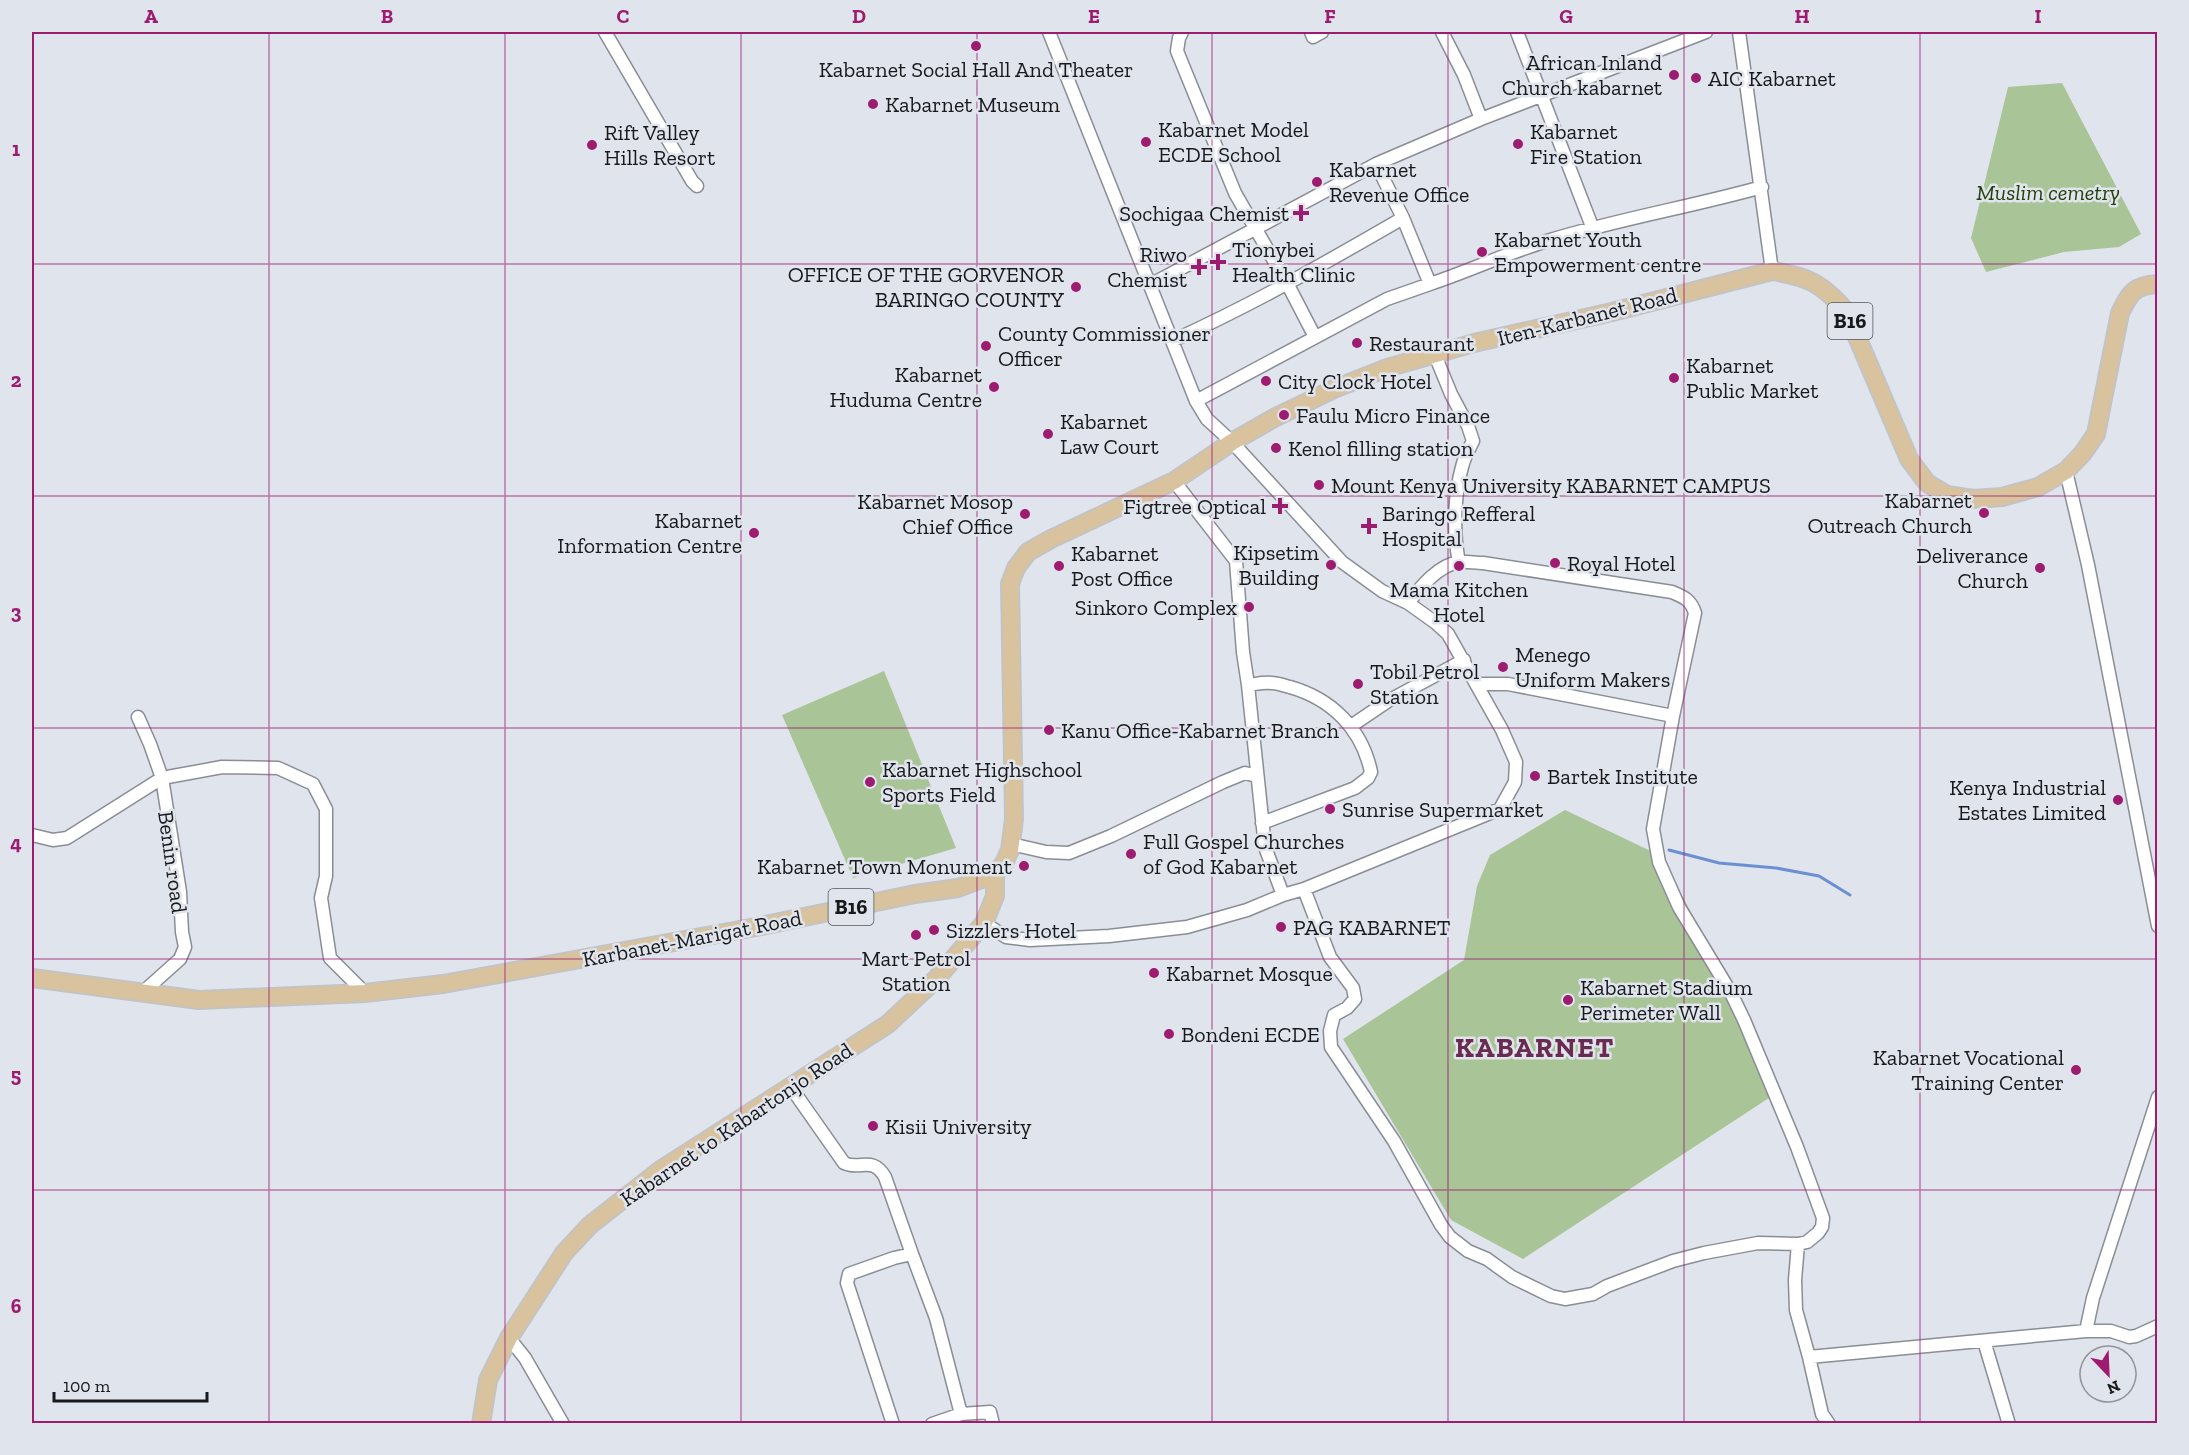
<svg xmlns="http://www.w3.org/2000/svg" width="2189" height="1455" viewBox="0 0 2189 1455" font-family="'Zilla Slab',serif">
<rect width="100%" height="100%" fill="#e0e4ec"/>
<path fill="#a9c497" d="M2062,83L2141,234L2119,247L2064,252L1986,272L1971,238L2008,87Z
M884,671L956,848L853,878L782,715Z
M1565,810L1661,856L1704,937L1775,1094L1523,1259L1451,1220L1343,1039L1464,960L1477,886L1490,855Z"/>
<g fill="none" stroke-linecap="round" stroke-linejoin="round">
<path stroke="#6c8fd4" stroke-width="3" d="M1669,850L1719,863L1776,868L1819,876L1850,895"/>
<g stroke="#8a8d95" stroke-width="15">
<path id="minor" d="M605,32L692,181L697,186
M1182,32L1179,38L1177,51L1235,193L1288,285L1315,337
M1311,32L1313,37L1322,32
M1442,32L1464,75L1481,119
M1517,32L1593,229
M1739,32L1772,271
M1430,284C1469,271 1507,253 1547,241C1617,219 1691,207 1762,187
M1150,285L1376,164L1481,119L1706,32
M1172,341C1252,305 1327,262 1403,218
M1435,355L1451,394L1468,426L1473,441C1469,449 1464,458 1462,467C1454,496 1453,533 1459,562
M1196,401L1387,299L1430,284L1403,218L1376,164
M2066,471L2088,565L2158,926
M1174,481L1236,561L1243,652L1248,685L1265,847L1283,895
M1408,603C1420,588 1438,565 1459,562C1466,561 1475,563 1483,563L1672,592C1684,597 1691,600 1695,613L1673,716
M1248,685C1256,684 1264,682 1272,683C1278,683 1285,686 1290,687C1332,699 1362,729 1371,772L1368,778L1355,788L1262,823
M138,717L150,744L162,778L180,892L182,932L185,947L180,959L142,993
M1351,726L1388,701L1464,660
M32,835L53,840L67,838L162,778L222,767L278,768L313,784L326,809V876L321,898L330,958L365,993
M1011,844L1046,852L1069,853L1111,836L1223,782L1245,773L1257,776
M1304,889L1330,957L1353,988L1355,999L1347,1008L1334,1015L1330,1031L1331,1047L1394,1141L1441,1225L1450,1237L1468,1251L1487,1259L1512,1277L1551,1296L1565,1299L1593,1294L1607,1286L1673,1261L1704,1253L1758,1243L1798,1244L1807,1242L1818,1233L1822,1227L1823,1218L1797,1147L1744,1020L1731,993L1679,907L1659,862L1653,829L1673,716L1508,684H1477
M984,923L1006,937L1030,940L1109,936L1187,927L1247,910L1283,895L1304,889L1500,809L1515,782L1516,762L1502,730L1448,634L1436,623L1408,603L1382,591L1342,562L1232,442L1207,419L1196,401L1049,32
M790,1086L844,1163C860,1171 872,1155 885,1177L912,1254
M1798,1244L1795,1280L1796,1310L1809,1357
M2086,1331H2111L2129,1337L2136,1336L2158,1326
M509,1338L525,1358L563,1424
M1984,1341L2008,1421
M893,1424L847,1283L849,1274L894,1258L912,1254L936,1318L961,1414L990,1412L993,1424
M932,1424L961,1414
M1829,1424L1822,1414L1809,1357L2086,1331L2093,1298L2158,1097"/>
</g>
<g stroke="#c3c3c4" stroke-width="20">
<path id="major" d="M32,978L199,1000L365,993L443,984L756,927L915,894L958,888L995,874L1004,863L1010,850L1014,819L1010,584L1016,568L1028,552L1051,539L1174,481L1232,442L1274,418L1334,389L1387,368L1474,343L1612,312L1772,271C1809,277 1821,283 1846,311L1909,459L1927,483L1947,495L1973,499L2002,497L2038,487L2066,471L2083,453L2096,434L2120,313C2130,293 2134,285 2158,284
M481,1424L488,1380L509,1338L564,1253L590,1225L659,1171L888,1024L937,978L984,923L995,896V874"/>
</g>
<use href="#minor" stroke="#fff" stroke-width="12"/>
<use href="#major" stroke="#d9c39e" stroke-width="16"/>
</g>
<path fill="none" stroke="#9d1c70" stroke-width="1.5" stroke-opacity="0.55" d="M269,32V1424M505,32V1424M741,32V1424M977,32V1424M1212,32V1424M1448,32V1424M1684,32V1424M1920,32V1424M32,264H2158M32,496H2158M32,728H2158M32,959H2158M32,1190H2158"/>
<g fill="#9d1c70" stroke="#e0e4ec" stroke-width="2">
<circle cx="976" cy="46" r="6"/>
<circle cx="1674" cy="75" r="6"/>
<circle cx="1696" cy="78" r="6"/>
<circle cx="873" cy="104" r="6"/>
<circle cx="1146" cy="142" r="6"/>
<circle cx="1518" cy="144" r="6"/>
<circle cx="592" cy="145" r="6"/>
<circle cx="1317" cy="182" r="6"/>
<path d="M1298 204h6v6h6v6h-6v6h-6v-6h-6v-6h6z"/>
<circle cx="1482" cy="252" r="6"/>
<path d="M1215 253h6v6h6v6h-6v6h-6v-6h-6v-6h6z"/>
<path d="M1196 258h6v6h6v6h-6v6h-6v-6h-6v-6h6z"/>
<circle cx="1076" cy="287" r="6"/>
<circle cx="1357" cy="343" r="6"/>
<circle cx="986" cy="346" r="6"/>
<circle cx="1674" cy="378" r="6"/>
<circle cx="1266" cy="381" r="6"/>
<circle cx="994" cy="387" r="6"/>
<circle cx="1284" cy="415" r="6"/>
<circle cx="1048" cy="434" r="6"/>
<circle cx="1276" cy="448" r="6"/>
<circle cx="1319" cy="485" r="6"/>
<path d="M1277 497h6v6h6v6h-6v6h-6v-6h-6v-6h6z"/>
<circle cx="1984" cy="513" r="6"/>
<circle cx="1025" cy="514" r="6"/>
<path d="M1366 517h6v6h6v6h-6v6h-6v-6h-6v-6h6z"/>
<circle cx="754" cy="533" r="6"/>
<circle cx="1555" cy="563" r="6"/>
<circle cx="1331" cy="565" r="6"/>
<circle cx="1059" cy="566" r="6"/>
<circle cx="1459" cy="566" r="6"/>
<circle cx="2040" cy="568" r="6"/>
<circle cx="1249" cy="607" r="6"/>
<circle cx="1503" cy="667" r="6"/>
<circle cx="1358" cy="684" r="6"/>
<circle cx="1049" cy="730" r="6"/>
<circle cx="1535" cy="776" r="6"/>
<circle cx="870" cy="782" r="6"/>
<circle cx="2118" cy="800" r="6"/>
<circle cx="1330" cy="809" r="6"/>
<circle cx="1131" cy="854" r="6"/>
<circle cx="1024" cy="866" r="6"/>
<circle cx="1281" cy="927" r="6"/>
<circle cx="934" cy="930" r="6"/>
<circle cx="916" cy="935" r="6"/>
<circle cx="1154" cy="973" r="6"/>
<circle cx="1568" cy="1000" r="6"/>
<circle cx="1169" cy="1034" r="6"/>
<circle cx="2076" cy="1070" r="6"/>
<circle cx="873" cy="1126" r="6"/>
</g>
<g text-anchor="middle" stroke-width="5" stroke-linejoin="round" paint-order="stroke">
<g fill="#e0e4ec" stroke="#54565a" stroke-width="1.5">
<rect x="1827.5" y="303" width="45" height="36" rx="4.5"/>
<rect x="828.5" y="889" width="45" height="36" rx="4.5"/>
</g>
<g font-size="21" font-weight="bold" fill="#18191c">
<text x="1850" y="328">B16</text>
<text x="851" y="914">B16</text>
</g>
<g font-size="22" fill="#18191c" stroke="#e0e4ec" text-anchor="start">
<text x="1662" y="70" text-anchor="end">African Inland<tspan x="1662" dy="25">Church kabarnet</tspan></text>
<text x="976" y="77" text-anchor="middle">Kabarnet Social Hall And Theater</text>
<text x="1708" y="86">AIC Kabarnet</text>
<text x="885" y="112">Kabarnet Museum</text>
<text x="1158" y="137">Kabarnet Model<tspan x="1158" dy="25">ECDE School</tspan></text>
<text x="1530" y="139">Kabarnet<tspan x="1530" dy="25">Fire Station</tspan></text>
<text x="604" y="140">Rift Valley<tspan x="604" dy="25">Hills Resort</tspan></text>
<text x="1329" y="177">Kabarnet<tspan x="1329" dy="25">Revenue Office</tspan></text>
<text x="1289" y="221" text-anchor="end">Sochigaa Chemist</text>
<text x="1494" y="247">Kabarnet Youth<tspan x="1494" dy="25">Empowerment centre</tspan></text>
<text x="1232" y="257">Tionybei<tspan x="1232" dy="25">Health Clinic</tspan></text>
<text x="1187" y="262" text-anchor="end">Riwo<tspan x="1187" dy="25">Chemist</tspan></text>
<text x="1064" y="282" text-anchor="end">OFFICE OF THE GORVENOR<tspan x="1064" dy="25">BARINGO COUNTY</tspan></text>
<text x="998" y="341">County Commissioner<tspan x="998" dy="25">Officer</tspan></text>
<text x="1369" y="351">Restaurant</text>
<text x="1686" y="373">Kabarnet<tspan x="1686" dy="25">Public Market</tspan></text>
<text x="982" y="382" text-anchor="end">Kabarnet<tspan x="982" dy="25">Huduma Centre</tspan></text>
<text x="1278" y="389">City Clock Hotel</text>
<text x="1296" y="423">Faulu Micro Finance</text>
<text x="1060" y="429">Kabarnet<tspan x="1060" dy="25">Law Court</tspan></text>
<text x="1288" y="456">Kenol filling station</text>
<text x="1331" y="493">Mount Kenya University KABARNET CAMPUS</text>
<text x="1972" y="508" text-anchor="end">Kabarnet<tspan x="1972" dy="25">Outreach Church</tspan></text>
<text x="1013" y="509" text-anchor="end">Kabarnet Mosop<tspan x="1013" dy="25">Chief Office</tspan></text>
<text x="1266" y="514" text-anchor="end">Figtree Optical</text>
<text x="1382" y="521">Baringo Refferal<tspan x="1382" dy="25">Hospital</tspan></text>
<text x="742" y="528" text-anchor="end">Kabarnet<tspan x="742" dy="25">Information Centre</tspan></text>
<text x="1319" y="560" text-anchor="end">Kipsetim<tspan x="1319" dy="25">Building</tspan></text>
<text x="1071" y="561">Kabarnet<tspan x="1071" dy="25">Post Office</tspan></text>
<text x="2028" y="563" text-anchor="end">Deliverance<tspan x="2028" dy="25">Church</tspan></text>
<text x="1567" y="571">Royal Hotel</text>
<text x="1459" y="597" text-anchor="middle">Mama Kitchen<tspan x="1459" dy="25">Hotel</tspan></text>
<text x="1237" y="615" text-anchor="end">Sinkoro Complex</text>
<text x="1515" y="662">Menego<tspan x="1515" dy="25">Uniform Makers</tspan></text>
<text x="1370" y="679">Tobil Petrol<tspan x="1370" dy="25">Station</tspan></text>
<text x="1061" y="738">Kanu Office-Kabarnet Branch</text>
<text x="882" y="777">Kabarnet Highschool<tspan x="882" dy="25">Sports Field</tspan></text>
<text x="1547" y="784">Bartek Institute</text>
<text x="2106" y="795" text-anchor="end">Kenya Industrial<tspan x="2106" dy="25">Estates Limited</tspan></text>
<text x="1342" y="817">Sunrise Supermarket</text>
<text x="1143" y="849">Full Gospel Churches<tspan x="1143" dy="25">of God Kabarnet</tspan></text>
<text x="1012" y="874" text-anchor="end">Kabarnet Town Monument</text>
<text x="1293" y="935">PAG KABARNET</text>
<text x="946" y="938">Sizzlers Hotel</text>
<text x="916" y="966" text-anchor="middle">Mart Petrol<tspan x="916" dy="25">Station</tspan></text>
<text x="1166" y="981">Kabarnet Mosque</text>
<text x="1580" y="995">Kabarnet Stadium<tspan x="1580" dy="25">Perimeter Wall</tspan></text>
<text x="1181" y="1042">Bondeni ECDE</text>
<text x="2064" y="1065" text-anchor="end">Kabarnet Vocational<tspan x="2064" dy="25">Training Center</tspan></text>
<text x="885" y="1134">Kisii University</text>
</g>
<g font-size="22" font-style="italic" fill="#233f0a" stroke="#e0e4ec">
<text x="2048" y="200">Muslim cemetry</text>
</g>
<g font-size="22" fill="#18191c" stroke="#e0e4ec">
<text transform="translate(1587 316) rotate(-14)" y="8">Iten-Karbanet Road</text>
<text transform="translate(173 862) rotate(82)" y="8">Benin road</text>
<text transform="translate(692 938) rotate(-11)" y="8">Karbanet-Marigat Road</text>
<text transform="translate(736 1124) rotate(-34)" y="8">Kabarnet to Kabartonjo Road</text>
</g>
<g font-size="28" font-weight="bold" letter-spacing="1.5" fill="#692b4f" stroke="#e0e4ec">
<text x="1535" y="1057">KABARNET</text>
</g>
</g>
<rect width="2189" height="1455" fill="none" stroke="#e0e4ec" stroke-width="66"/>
<g transform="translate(2108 1374) rotate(157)"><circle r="28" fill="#e0e4ec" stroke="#909399" stroke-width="1.5"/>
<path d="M0-4.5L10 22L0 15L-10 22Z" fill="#9d1c70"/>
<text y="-9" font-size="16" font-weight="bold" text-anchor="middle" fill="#18191c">N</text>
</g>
<path d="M54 1392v9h153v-9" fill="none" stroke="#18191c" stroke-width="3"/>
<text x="63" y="1392" font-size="18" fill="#18191c" stroke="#e0e4ec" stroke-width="4.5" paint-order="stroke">100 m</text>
<rect x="33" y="33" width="2123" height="1389" fill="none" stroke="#9d1c70" stroke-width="2"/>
<g font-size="20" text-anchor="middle" font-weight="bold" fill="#9d1c70">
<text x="151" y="23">A</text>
<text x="387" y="23">B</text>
<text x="623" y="23">C</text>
<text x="859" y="23">D</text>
<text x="1094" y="23">E</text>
<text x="1330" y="23">F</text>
<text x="1566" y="23">G</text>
<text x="1802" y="23">H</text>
<text x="2038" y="23">I</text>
<text x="16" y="156">1</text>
<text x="16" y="387">2</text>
<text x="16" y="619">3</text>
<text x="16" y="850">4</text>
<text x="16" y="1082">5</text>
<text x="16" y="1313">6</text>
</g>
</svg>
